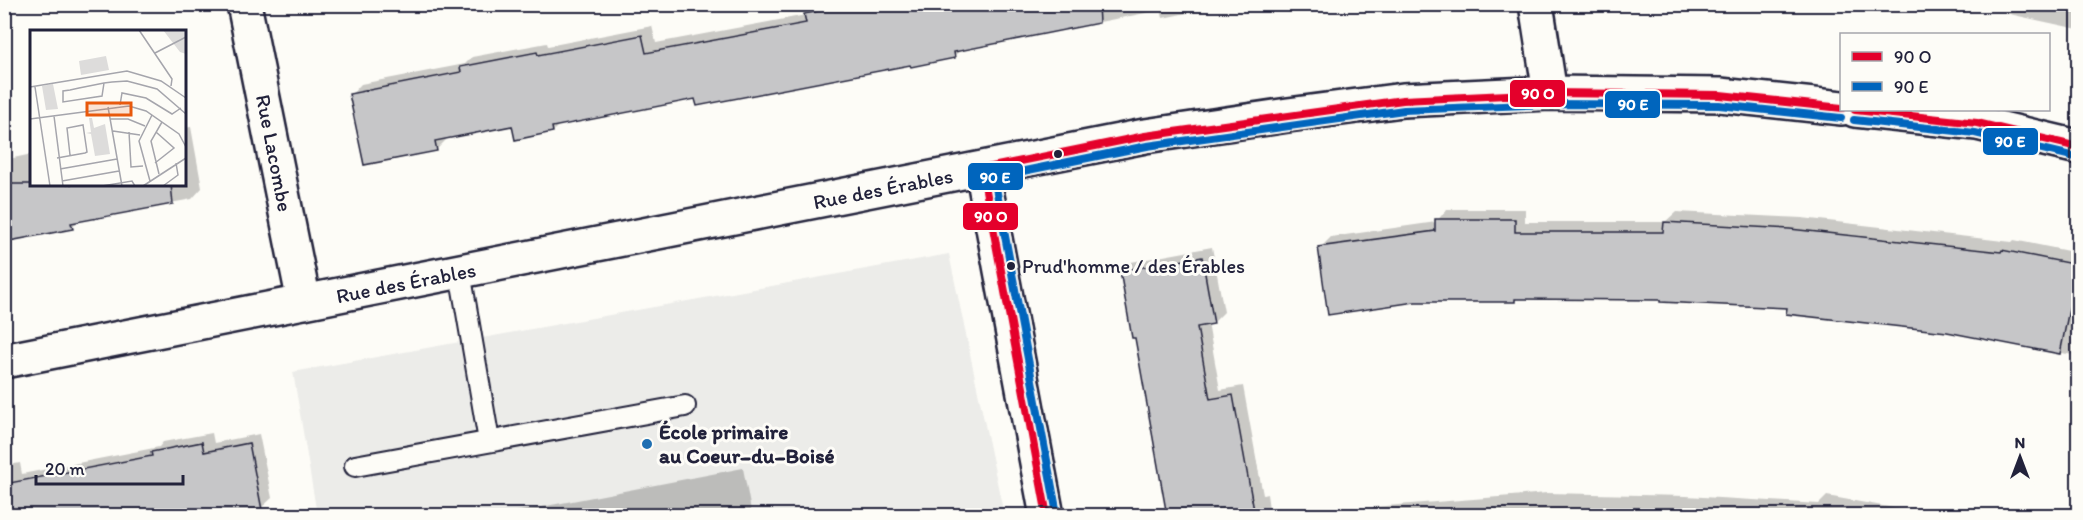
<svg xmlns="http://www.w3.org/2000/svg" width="2083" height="520" viewBox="0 0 2083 520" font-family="Itim,sans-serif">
<rect width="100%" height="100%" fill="#fdfcf7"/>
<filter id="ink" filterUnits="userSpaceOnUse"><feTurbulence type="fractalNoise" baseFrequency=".0167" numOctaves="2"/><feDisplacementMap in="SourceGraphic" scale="12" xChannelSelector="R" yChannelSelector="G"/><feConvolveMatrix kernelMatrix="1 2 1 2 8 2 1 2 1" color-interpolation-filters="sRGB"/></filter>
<g filter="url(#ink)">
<path fill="#ecece9" d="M949,254L1004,515H317L293,372Z"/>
<path fill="#0003" d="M816,4H1230L1163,18L1161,10L962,49L954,56L696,97L560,124L553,131L513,124L446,137V140L436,150L351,95L361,84L465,64L472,57L547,43L548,46L652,26L656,43L806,15Z
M2007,4H2078V29L2005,13Z
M191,127L202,188L192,199L79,220L72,228L4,241V160L32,154V184H184V128Z
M1447,209H1525V222H1665L1676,212L1802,218L2012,242L2014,240L2078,253V356L1947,331L1789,306L1661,299L1517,297L1514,301L1320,248L1331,237L1436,222Z
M1212,247L1224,312L1214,322L1208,323L1220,390L1243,386L1263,495L1267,494L1270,516H1170L1136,336L1121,272L1131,262Z
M212,433L214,443L259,434L272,498L261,508L4,516V466L20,463L22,474L159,447L163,442Z
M743,468L752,516H494Z
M1547,493L1686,496L1819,504L1827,496L1905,510V514L1911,516H1365L1373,507Z"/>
<path fill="#c6c6c8" stroke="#22223b" stroke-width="1.5" d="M854,4H1098L1099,23L954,52L955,58L911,67L910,65L697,106L695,99L552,127L553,132L515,140L512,126L435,141L437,151L364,165L349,94L461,72L460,67L537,52L538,55L642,35L646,53L806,23L804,14Z
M4,184H171L173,204L71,223L73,229L4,242Z
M1435,219H1515V232H1663L1664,222L1790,229L2001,252L2002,250L2078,265L2060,354L1947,332L1786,314L1787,308L1660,302V300L1515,299V302H1415L1328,315L1318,247L1435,231Z
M1202,257L1214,324L1197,327L1210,399L1233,395L1255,516H1167L1135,338H1132L1120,271Z
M202,442L204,452L249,443L262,510L233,516H4V484L152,456L151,452Z"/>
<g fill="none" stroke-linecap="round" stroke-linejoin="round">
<g stroke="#22223b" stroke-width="24">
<path id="service" d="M460,272L489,441
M355,466L685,406"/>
</g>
<g stroke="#22223b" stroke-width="38">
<path id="minor" d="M244,4L304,302
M1536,4L1550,93
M1855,110L1977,123L2078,147
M982,169L1047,516
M4,361L1145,136L1288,115L1403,100L1550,93L1720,95L1842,108"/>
</g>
<use href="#service" stroke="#fdfcf7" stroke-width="20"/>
<use href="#minor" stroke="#fdfcf7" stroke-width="33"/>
<g stroke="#fdfcf7" stroke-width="12">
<path id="bus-1" d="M1855,110L1977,123L2078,147
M1047,516L982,169L1145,136L1403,100L1550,93L1720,95L1842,108"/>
</g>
<g stroke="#fdfcf7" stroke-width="12">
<path id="bus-2" d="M1854,120L1975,133L2076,157
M1057,514L994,177L1147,146L1404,110L1550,104L1719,105L1841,118"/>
</g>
<use href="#bus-1" stroke="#e4002b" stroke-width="8"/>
<use href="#bus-2" stroke="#0065bd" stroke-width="8"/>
</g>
</g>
<g fill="#22223b" stroke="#fdfcf7" stroke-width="2">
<circle cx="1058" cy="154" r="5"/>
<circle cx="1011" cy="266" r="5"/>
</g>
<circle fill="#1f6fb2" stroke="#fdfcf7" stroke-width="2" cx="647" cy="444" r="6"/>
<g text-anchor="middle" stroke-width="6" stroke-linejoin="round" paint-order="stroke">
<g font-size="20" fill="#22223b" stroke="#fdfcf7" text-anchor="start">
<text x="1022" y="273">Prud'homme / des Érables</text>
</g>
<g font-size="21" fill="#22223b" stroke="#fdfcf7">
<text transform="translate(274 153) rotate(79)" y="7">Rue Lacombe</text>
<text transform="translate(883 189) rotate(-11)" y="7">Rue des Érables</text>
<text transform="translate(406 283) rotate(-11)" y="7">Rue des Érables</text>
</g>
<g font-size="21" font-weight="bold" fill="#22223b" stroke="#fdfcf7" text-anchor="start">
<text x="659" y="439">École primaire<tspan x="659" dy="24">au Coeur‑du‑Boisé</tspan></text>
</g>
</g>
<g transform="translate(30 30)">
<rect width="156" height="156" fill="#fdfcf7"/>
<path d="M133,0H156V24L150,22ZM76,26L79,40L51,45L49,31ZM23,54L28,79L16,80L12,56ZM59,88H62L64,98L75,94L80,124L65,126L61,104L56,103L61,102Z" fill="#dddcdb"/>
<path fill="none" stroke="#a5a5ac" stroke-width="1.5" d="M109,0L142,49L141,56M125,23L156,7M74,53L72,66L33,72V61L40,60L49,58L74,53L82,52L97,51L127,59L156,84M0,57L97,41L131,51L156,68M5,57L20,156M90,75L92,63L116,68L142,84L151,78M78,77L92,156M24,86L33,156M0,89L99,76L116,81L149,104L156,117M80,89H98L115,96M83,101L110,105M99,102L101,137L113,136M27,128L55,123L57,122L53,95L37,98L40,125M125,133L144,118L126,102M30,139L87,129M129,144L121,111L132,92M32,151L89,141M120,151L109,111L122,85M72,156L102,151L105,156M113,156L156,128M133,156L148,145L146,133"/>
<path fill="#e8590c" fill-opacity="0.15" stroke="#e8590c" stroke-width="3" d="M57,73H101V85H57Z"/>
<rect width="156" height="156" fill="none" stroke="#22223b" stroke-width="3"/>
</g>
<g stroke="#fdfcf7" stroke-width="2">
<rect x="1509" y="79" width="57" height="29" rx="6" fill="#e4002b"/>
<rect x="1604" y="90" width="57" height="29" rx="6" fill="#0065bd"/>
<rect x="1982" y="127" width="57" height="29" rx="6" fill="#0065bd"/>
<rect x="967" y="162" width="57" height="29" rx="6" fill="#0065bd"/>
<rect x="962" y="202" width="57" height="29" rx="6" fill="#e4002b"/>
</g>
<g font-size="16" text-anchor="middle" font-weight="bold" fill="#fff">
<text x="1538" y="99">90 O</text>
<text x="1633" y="110">90 E</text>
<text x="2010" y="147">90 E</text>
<text x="995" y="183">90 E</text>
<text x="991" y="222">90 O</text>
</g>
<rect width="2083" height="520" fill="none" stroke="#fdfcf7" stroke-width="24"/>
<rect x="12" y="12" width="2059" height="496" fill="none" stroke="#22223b" stroke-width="2" filter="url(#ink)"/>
<rect x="1840" y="33" width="210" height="78" fill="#fdfcf7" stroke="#a5a5ac" stroke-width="1.5"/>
<rect x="1852" y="52" width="30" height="9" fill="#e4002b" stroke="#a5a5ac" stroke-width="1.5"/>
<text x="1894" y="63" font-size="18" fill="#22223b">90 O</text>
<rect x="1852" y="82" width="30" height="9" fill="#0065bd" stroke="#a5a5ac" stroke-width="1.5"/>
<text x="1894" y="93" font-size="18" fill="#22223b">90 E</text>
<g transform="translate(2020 457)" stroke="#fdfcf7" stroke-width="4.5" paint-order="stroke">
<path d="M0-4.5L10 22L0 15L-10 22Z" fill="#22223b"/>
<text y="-9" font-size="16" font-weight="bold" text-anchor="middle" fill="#22223b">N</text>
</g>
<path d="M36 475v9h147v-9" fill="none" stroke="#22223b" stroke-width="3"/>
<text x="45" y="475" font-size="18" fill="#22223b" stroke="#fdfcf7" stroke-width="4.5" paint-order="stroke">20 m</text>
</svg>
